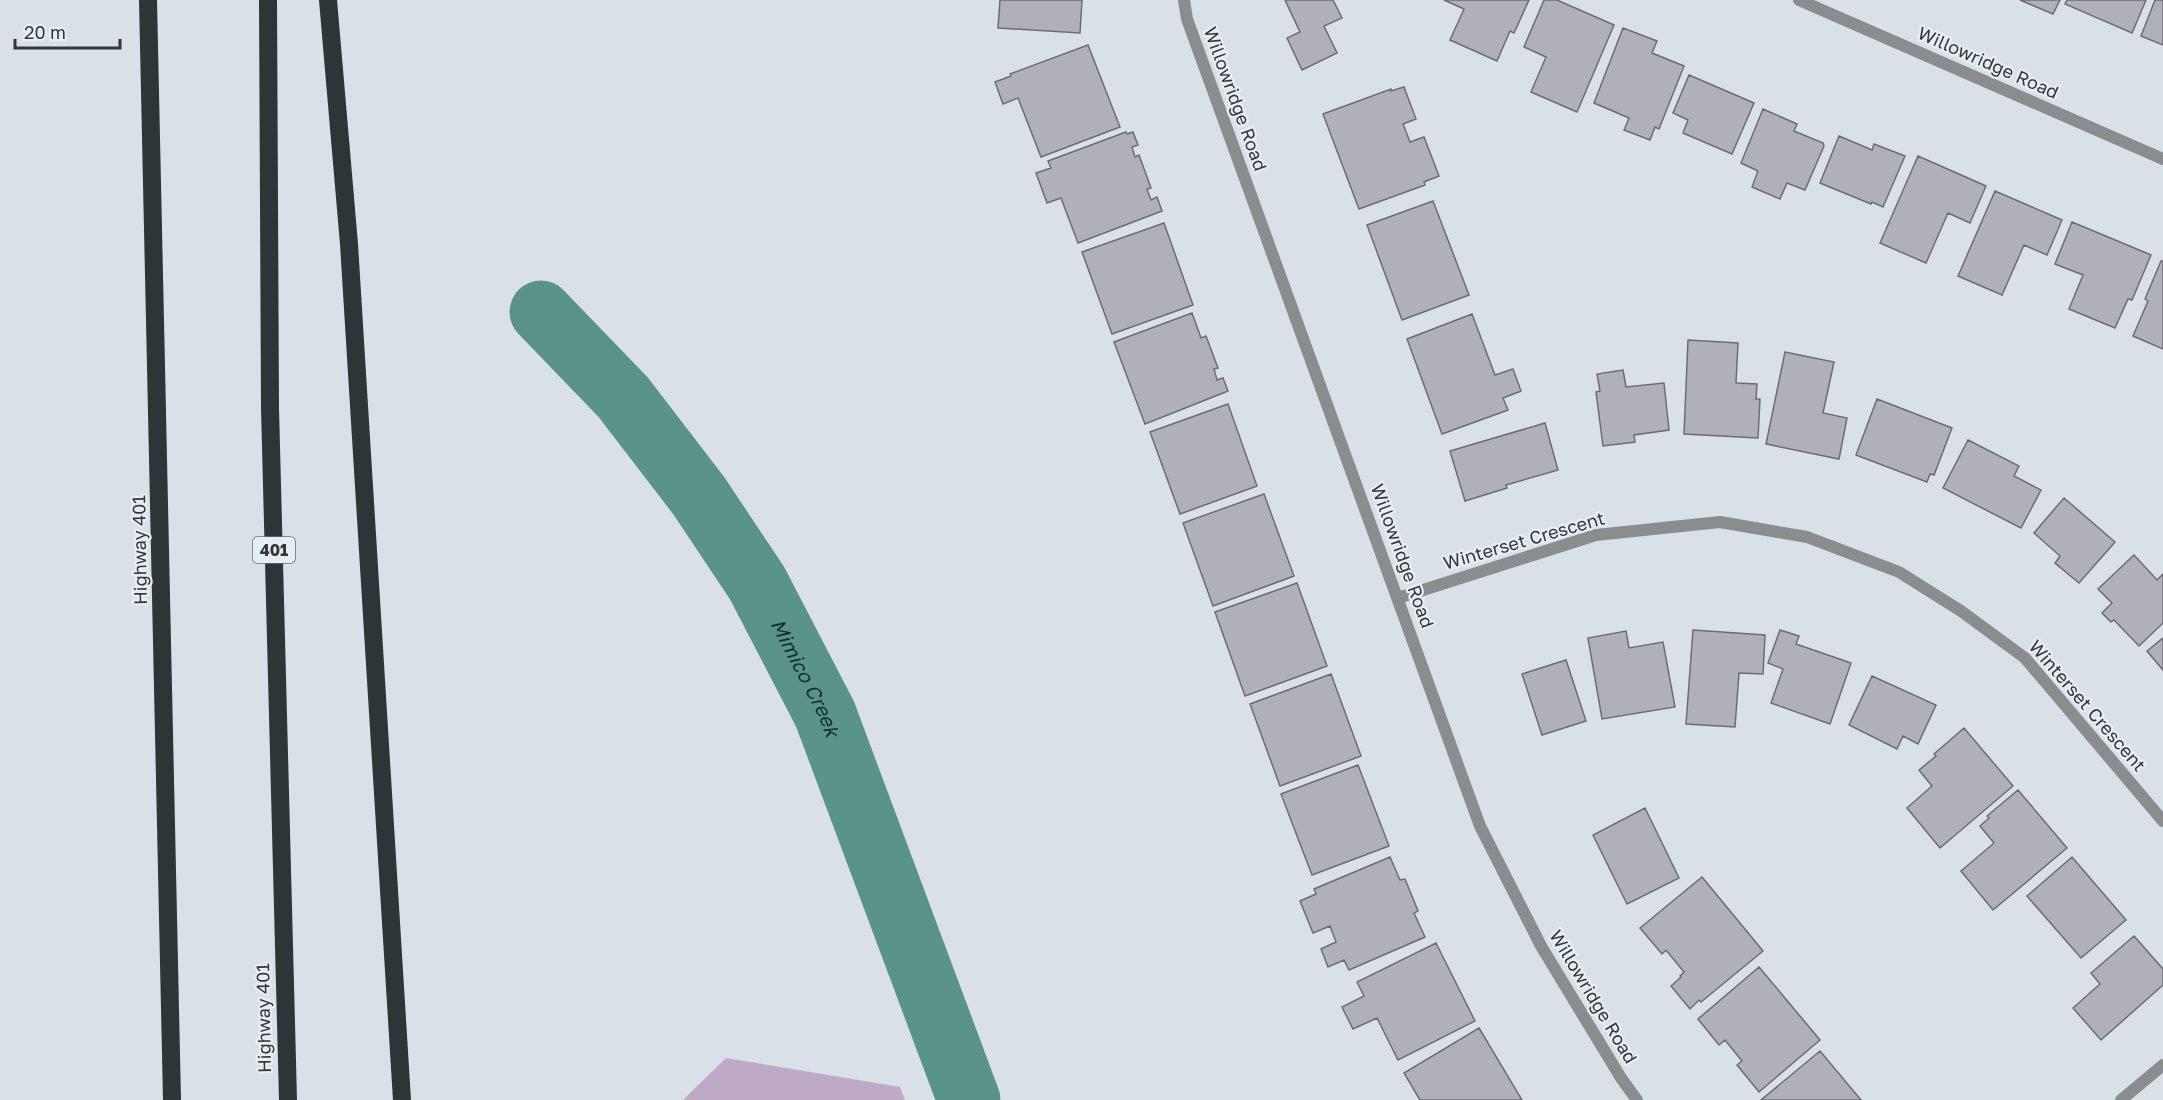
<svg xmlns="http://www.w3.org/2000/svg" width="2163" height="1100" viewBox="0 0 2163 1100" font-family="'Golos Text',sans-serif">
<rect width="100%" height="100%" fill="#d9e0e7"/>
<path fill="#bea9c7" d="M726,1058L900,1087L905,1100H683Z"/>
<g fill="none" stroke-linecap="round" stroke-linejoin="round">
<path stroke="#5a938a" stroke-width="10" d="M699,496L704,462"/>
<path stroke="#5a938a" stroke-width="63" id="s1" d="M541,312L623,397L699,496L757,583L825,714L969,1100"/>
</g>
<path fill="#b0b0b9" stroke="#6c6d74" stroke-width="1.5" d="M1000,0H1082L1080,33L998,28Z
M1285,0H1333L1342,18L1324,26L1337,53L1302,70L1287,38L1300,32Z
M1444,0H1529L1514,33L1510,31L1497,61L1450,40L1464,9Z
M1544,0H1557L1614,25L1577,112L1531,92L1546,57L1524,47Z
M2020,0H2060L2053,14Z
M2067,0H2146L2132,33L2065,4Z
M2155,0H2163V45L2141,36Z
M1623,28L1657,41L1652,53L1684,66L1659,129L1655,127L1650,140L1624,130L1629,118L1594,103Z
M1088,45L1120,127L1041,157L1018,98L1003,104L995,82L1011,76L1010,74Z
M1689,75L1754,103L1732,154L1683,133L1688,120L1673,113Z
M1404,87L1416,119L1403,124L1410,142L1424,137L1439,176L1424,182L1425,185L1359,209L1323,114L1391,89V91Z
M1763,109L1797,124L1794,131L1823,143L1824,146L1805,190L1787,183L1780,199L1752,187L1758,171L1741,163Z
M1126,132L1127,134L1133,132L1138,145L1132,147L1135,157L1139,155L1151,188L1147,189L1151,200L1157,197L1162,211L1078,243L1061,198L1047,203L1036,173L1051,168L1048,161Z
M1839,136L1872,150L1874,144L1905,156L1883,207L1872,202L1871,204L1820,183Z
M1918,156L1986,186L1970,223L1948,213L1926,263L1880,243Z
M1995,191L2062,220L2047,255L2024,245L2002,295L1958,276Z
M1433,201L1469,295L1402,320L1367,225Z
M2072,222L2151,255L2132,300L2128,299L2115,328L2069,309L2083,275L2055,264Z
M1164,223L1193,305L1112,334L1082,252Z
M2161,261H2163V349L2133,336L2148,301L2145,299Z
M1192,313L1201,338L1206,336L1218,368L1214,369L1217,380L1223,378L1228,391L1145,424L1114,342Z
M1472,314L1495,375L1513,369L1521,391L1503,398L1508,410L1442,434L1407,339Z
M1688,340L1738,343L1736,383L1757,384L1756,399H1760L1758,438L1684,434Z
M1785,352L1834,362L1823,413L1847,418L1839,459L1766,444Z
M1623,370L1626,387L1664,383L1669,430L1634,435L1635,442L1603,446L1596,392L1600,391L1597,374Z
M1877,399L1952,428L1934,475L1930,474L1927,482L1856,455Z
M1228,404L1257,486L1180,514L1150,432Z
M1545,423L1558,470L1506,485L1507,488L1465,501L1450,451Z
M1968,440L2019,466L2014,476L2041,490L2021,528L1943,488Z
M1264,494L1294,576L1213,606L1183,523Z
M2064,498L2115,542L2079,583L2055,563L2060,556L2034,533Z
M2134,555L2157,580L2163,574V623L2139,646L2114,620L2111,622L2102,613L2112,603L2098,589Z
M1297,583L1327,666L1245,696L1215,612Z
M1693,630L1765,635L1763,674L1739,673L1735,727L1686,724Z
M1780,630L1799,636L1796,644L1851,663L1830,724L1771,703L1783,669L1768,663Z
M1626,631L1629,648L1663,642L1675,707L1602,719L1588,638Z
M2163,638V670L2147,651Z
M1566,660L1586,721L1542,735L1522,674Z
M1331,674L1361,756L1280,786L1250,704Z
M1872,676L1936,705L1918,744L1903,736L1897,749L1849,725Z
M1964,728L2013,786L1940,848L1907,808L1932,786L1919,770L1936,756L1934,754Z
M1358,765L1389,846L1312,875L1281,794Z
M2018,790L2067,848L1993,910L1961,871L1994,843L1980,826L1989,818L1987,816Z
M1645,808L1679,878L1627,904L1593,835Z
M1390,857L1400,880L1405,879L1418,911L1414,913L1425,937L1349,970L1344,960L1328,967L1321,949L1336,942L1330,926L1313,933L1300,901L1316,894L1314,889Z
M2072,857L2126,920L2081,958L2027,896Z
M1702,877L1763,951L1701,1002L1699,1000L1690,1009L1671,986L1681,977L1680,976L1684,972L1666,950L1662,954L1640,928Z
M2134,936L2163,969V985L2101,1040L2073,1008L2100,984L2091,973Z
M1436,943L1475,1021L1398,1060L1377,1018L1353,1029L1342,1007L1364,996L1357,982Z
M1759,967L1820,1040L1759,1092L1737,1065L1742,1061L1725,1040L1719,1045L1698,1019Z
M1479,1028L1522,1100H1420L1404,1073Z
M1820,1051L1861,1100H1761Z"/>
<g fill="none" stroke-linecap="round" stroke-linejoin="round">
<path stroke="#898d8e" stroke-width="12" d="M1184,0L1187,19L1480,826L1541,946L1621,1078L1637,1100
M1799,0L2163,159
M1398,598L1596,535L1720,522L1807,537L1899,572L1961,611L2025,658L2163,821
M2121,1100L2163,1065"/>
<path stroke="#2d3537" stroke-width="18" d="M148,0L172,1100
M268,0L270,408L288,1100
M328,0L349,244L402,1100"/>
</g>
<g text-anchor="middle" stroke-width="4.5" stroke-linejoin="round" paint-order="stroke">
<rect fill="#e6edf4" stroke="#696e71" stroke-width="1.5" x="253" y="537" width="42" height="26" rx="4.5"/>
<g font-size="16" font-weight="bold" fill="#343739">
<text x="274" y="556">401</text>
</g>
<g font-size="18" fill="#343739" stroke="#e6edf4">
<text transform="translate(1988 63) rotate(24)" y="6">Willowridge Road</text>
<text transform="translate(1235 99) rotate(70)" y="6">Willowridge Road</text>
<text transform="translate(1524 541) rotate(-16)" y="6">Winterset Crescent</text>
<text transform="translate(140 550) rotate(-91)" y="6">Highway 401</text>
<text transform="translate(1402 556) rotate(70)" y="6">Willowridge Road</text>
<text transform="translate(2087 706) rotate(49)" y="6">Winterset Crescent</text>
<text transform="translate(1593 997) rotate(59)" y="6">Willowridge Road</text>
<text transform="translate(264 1018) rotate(-91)" y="6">Highway 401</text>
</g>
<g font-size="20" font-style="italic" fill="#13312c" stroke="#e6edf4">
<text dy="7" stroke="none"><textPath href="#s1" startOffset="454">Mimico Creek</textPath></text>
</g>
</g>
<path d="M15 39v9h105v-9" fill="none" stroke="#343739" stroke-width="3"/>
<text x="24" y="39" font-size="18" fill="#343739" stroke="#e6edf4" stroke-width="4.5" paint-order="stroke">20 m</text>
</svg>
